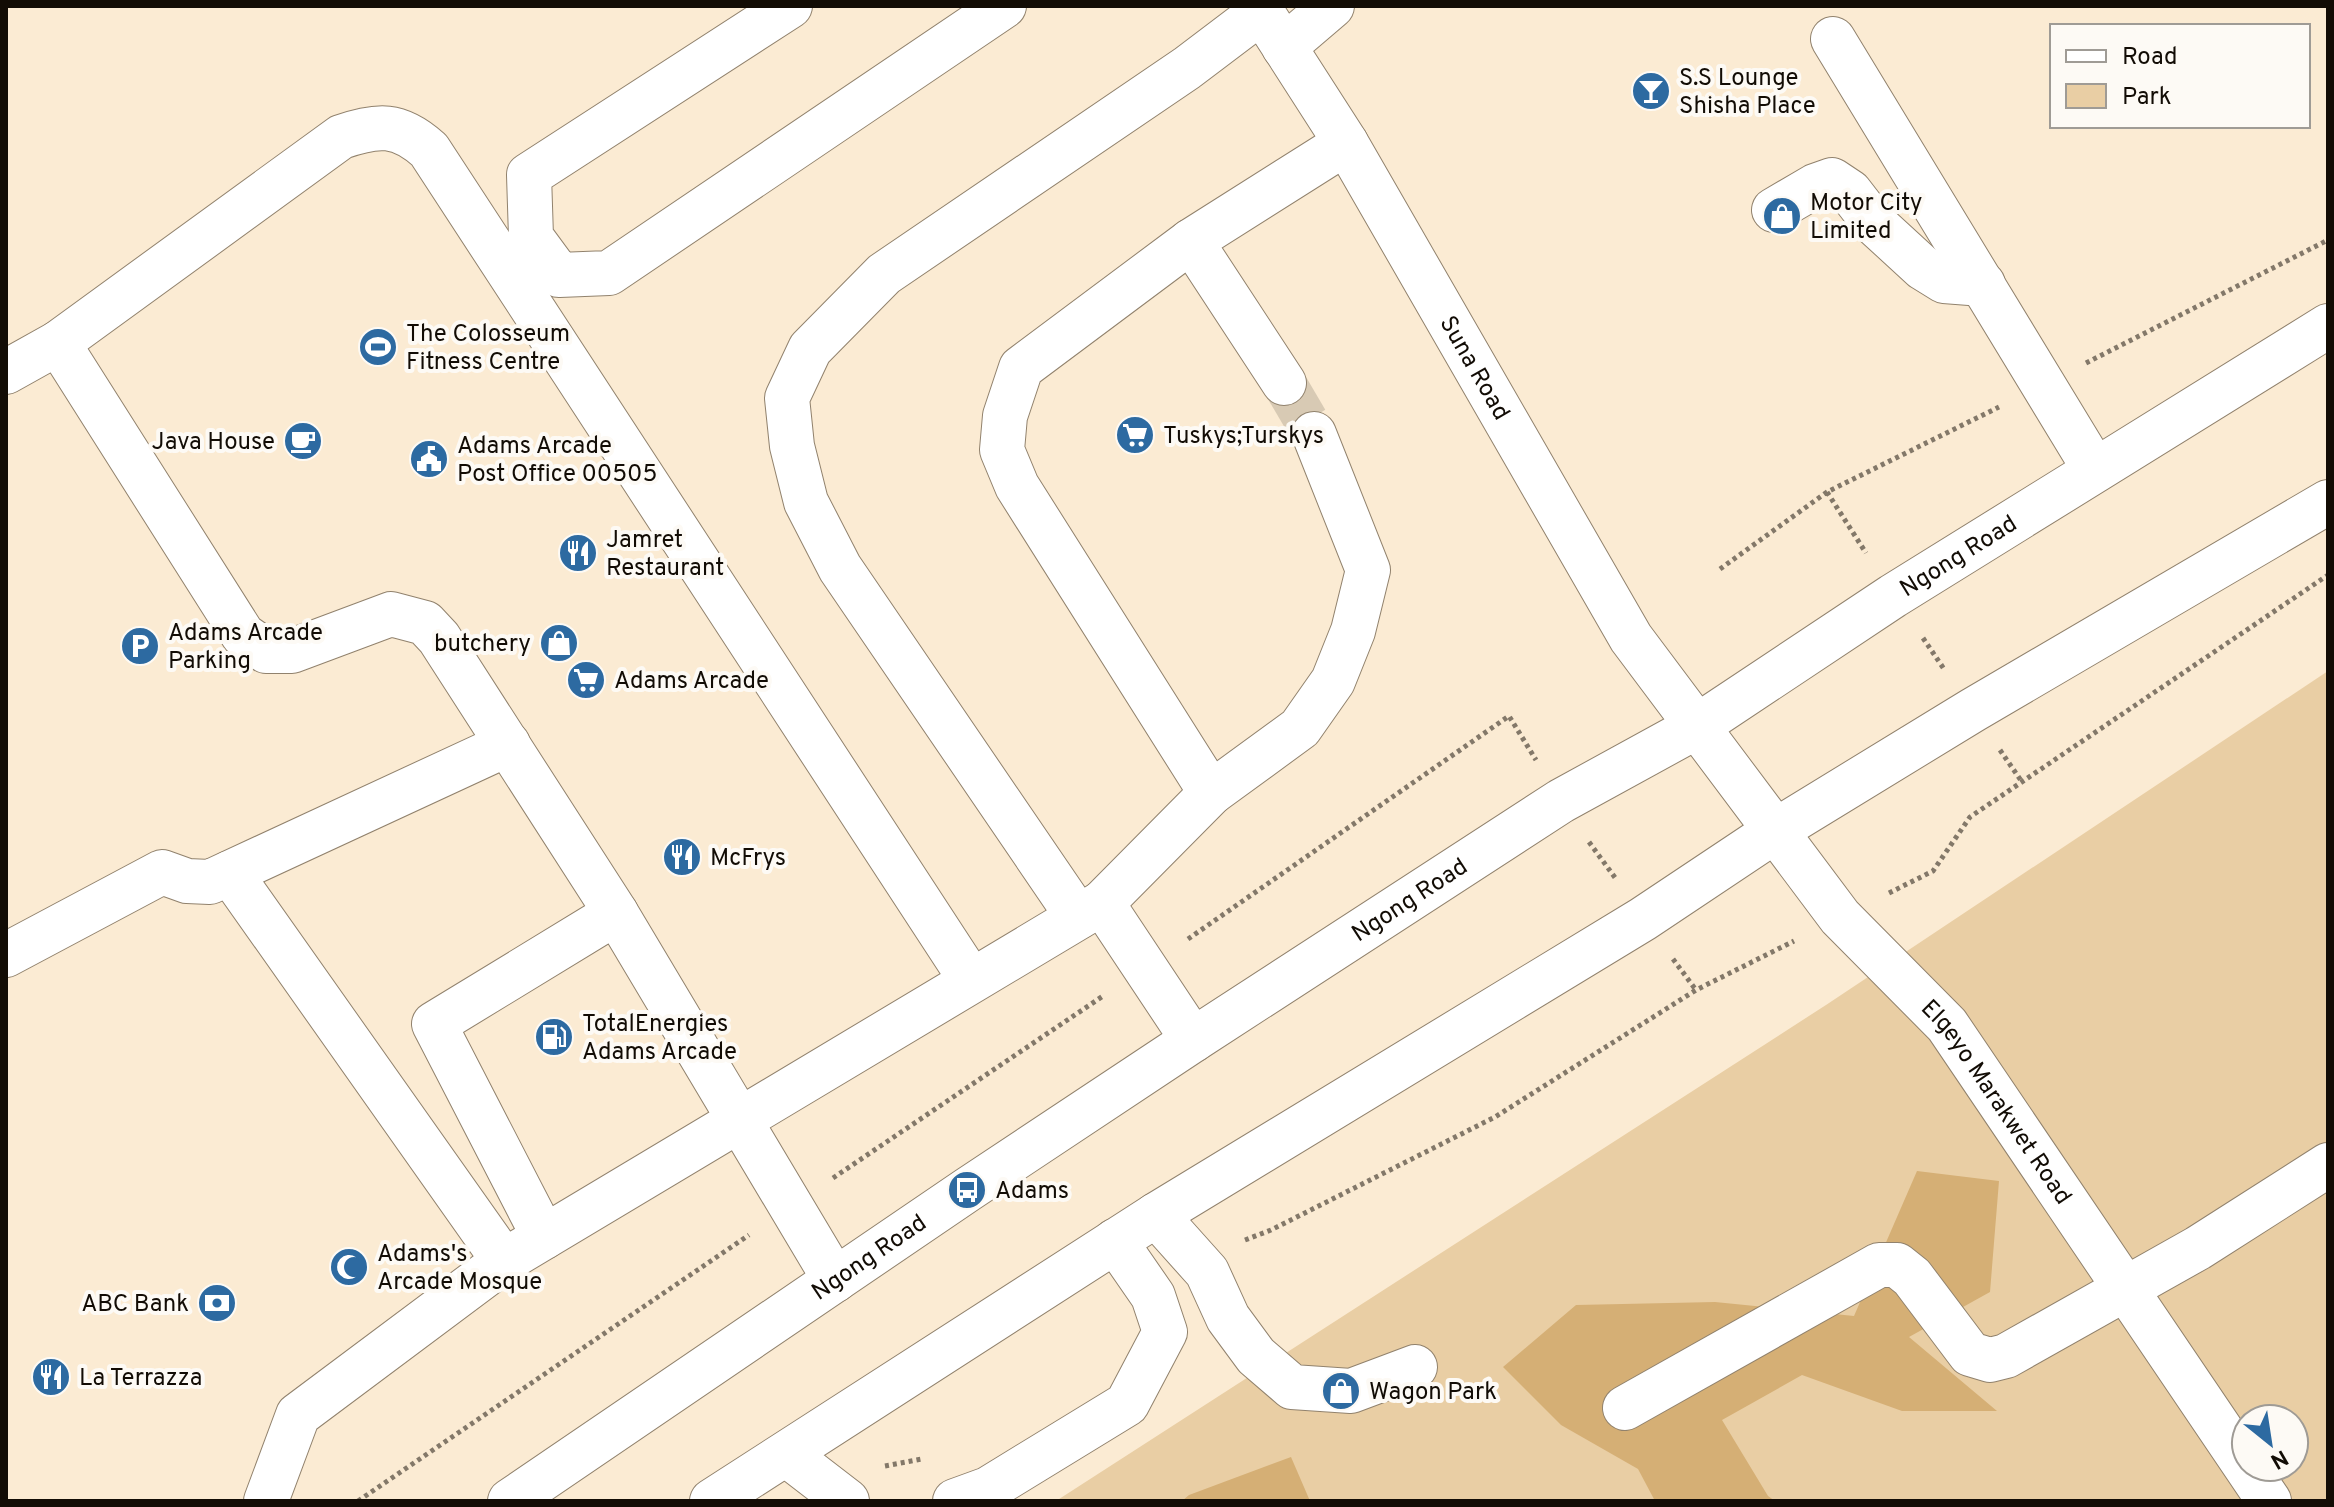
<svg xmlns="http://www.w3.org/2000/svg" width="2334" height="1507" viewBox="0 0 2334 1507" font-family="Overpass,sans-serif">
<rect width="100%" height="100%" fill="#fbebd3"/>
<path fill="#e9cea4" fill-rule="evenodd" d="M2328,671V1501H1056L1826,1005ZM2246,1419H2294V1467H2246Z"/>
<path fill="#d5af75" d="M1917,1171L1999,1181L1990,1292L1909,1337L1997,1411H1902L1802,1375L1722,1420L1768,1496L1775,1501H1655L1638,1469L1561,1425L1503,1367L1576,1305L1715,1302L1854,1316Z
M1291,1457L1310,1501H1182L1189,1495Z"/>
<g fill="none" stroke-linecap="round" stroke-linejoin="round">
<path stroke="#d8cab4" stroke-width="44" stroke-dasharray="44 22" stroke-linecap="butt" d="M1284,383L1314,434"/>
<g stroke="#91826d" stroke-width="46">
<g id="minor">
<path d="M790,6L529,175L531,237L559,275L609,273L1004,6"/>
<path id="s1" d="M1258,6L1346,143L1631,638L1840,917L1947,1025L2269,1501"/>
<path d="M1833,39L2095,470"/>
<path d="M1284,47L1332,6"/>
<path d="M1774,210L1815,186L1832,180L1850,192L1874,223L1923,268L1944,281L1983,284"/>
<path d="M1191,241L1021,368L1005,416L1002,450L1017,486L1211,793"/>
<path d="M58,343L341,137C378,124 399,123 429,150L971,980"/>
<path d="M6,372L58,343L243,635L266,651H292L391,614L425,623L439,638L616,913"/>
<path d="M1284,383L1191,241L1346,143"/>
<path d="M230,873L504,1261"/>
<path d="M1078,917L840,568L806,502L792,446L787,398L810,349L884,274L1187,68L1261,12"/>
<path d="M6,955L162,872L187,881L210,882L508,744"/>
<path d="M1193,1040L1102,903L1211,793L1300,728L1333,681L1353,631L1368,570L1314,434"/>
<path d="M1156,1215L1207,1272L1228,1318L1256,1356L1292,1387L1351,1391L1415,1367"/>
<path d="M544,1237L434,1024L616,913L835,1280"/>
<path d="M1625,1408L1879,1265H1897L1912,1277L1970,1354L1990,1360L2006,1356L2198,1248L2328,1165"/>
<path d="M786,1454L847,1501"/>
<path d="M266,1501L298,1415L504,1261L1102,903"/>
<path d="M955,1501L988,1489L1127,1404L1165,1332L1153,1296L1115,1241"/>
</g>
</g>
<g stroke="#91826d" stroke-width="46">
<g id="major">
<path id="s2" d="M510,1501L967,1190L1193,1040L1561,801L1696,727L1893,596L2328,326"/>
<path d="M712,1501L1156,1215L1643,919L1775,831L1973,710L2328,502"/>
</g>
</g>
<path stroke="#837869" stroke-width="5" stroke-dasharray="4 4" stroke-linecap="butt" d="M2086,363L2328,240
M1827,492L1866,553
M1720,569L1827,492L1999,407
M1923,638L1944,669
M2000,750L2022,782
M1589,842L1616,879
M1889,893L1933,871L1970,817L2328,575
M1188,939L1509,716L1536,760
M1673,959L1696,990
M833,1178L1103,996
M1245,1240L1271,1230L1495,1117L1696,990L1794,941
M885,1466L922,1459
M358,1501L749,1235"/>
<use href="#minor" stroke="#fff" stroke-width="44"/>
<use href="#major" stroke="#fff" stroke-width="44"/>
</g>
<defs>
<g id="bar-disc" transform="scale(2)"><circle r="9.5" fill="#2d6aa1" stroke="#fdfaf5"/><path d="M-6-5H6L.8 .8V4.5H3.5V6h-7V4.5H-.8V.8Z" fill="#fff"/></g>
<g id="shop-disc" transform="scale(2)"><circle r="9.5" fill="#2d6aa1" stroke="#fdfaf5"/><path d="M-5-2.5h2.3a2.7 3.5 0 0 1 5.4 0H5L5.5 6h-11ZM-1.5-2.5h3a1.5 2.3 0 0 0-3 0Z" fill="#fff"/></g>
<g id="stadium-disc" transform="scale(2)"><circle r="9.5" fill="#2d6aa1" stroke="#fdfaf5"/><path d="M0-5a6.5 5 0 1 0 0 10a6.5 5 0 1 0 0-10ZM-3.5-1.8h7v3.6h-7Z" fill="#fff"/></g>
<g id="supermarket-disc" transform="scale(2)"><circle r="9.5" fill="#2d6aa1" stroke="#fdfaf5"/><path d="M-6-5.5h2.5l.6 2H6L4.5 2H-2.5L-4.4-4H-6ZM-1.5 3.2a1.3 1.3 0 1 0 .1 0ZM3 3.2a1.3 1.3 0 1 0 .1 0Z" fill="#fff"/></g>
<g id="cafe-disc" transform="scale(2)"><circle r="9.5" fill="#2d6aa1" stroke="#fdfaf5"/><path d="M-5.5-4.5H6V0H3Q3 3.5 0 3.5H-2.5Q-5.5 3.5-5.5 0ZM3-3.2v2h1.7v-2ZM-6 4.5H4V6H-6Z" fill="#fff"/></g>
<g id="civic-disc" transform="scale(2)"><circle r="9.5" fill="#2d6aa1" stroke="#fdfaf5"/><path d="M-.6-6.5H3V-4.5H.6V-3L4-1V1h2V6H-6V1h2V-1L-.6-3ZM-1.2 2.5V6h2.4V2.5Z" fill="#fff"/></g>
<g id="restaurant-disc" transform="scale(2)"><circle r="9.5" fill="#2d6aa1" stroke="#fdfaf5"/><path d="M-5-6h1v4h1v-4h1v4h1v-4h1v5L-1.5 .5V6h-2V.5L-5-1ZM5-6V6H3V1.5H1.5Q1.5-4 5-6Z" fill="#fff"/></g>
<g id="parking-disc" transform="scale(2)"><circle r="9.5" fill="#2d6aa1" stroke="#fdfaf5"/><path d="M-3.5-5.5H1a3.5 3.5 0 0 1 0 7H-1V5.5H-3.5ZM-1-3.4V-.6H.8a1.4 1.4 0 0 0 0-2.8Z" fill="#fff"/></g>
<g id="fuel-disc" transform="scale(2)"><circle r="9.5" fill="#2d6aa1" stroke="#fdfaf5"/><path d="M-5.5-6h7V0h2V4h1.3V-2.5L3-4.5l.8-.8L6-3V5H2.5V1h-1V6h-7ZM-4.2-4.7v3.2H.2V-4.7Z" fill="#fff"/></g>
<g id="bus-disc" transform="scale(2)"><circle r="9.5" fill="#2d6aa1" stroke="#fdfaf5"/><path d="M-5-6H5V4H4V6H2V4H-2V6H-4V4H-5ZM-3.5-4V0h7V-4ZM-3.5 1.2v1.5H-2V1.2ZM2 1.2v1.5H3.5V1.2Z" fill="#fff"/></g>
<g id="mosque-disc" transform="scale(2)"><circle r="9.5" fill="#2d6aa1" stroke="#fdfaf5"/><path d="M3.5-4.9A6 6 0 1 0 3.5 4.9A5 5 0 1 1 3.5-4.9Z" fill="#fff"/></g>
<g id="bank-disc" transform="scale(2)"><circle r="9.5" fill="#2d6aa1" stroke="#fdfaf5"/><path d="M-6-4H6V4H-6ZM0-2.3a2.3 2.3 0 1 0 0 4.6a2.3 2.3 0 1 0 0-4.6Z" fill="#fff"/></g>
</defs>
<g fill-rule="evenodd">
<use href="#bar-disc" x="1651" y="91"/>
<use href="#shop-disc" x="1782" y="216"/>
<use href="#stadium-disc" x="378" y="347"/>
<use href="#supermarket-disc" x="1135" y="435"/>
<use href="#cafe-disc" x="303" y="441"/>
<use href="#civic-disc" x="429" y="459"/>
<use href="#restaurant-disc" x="578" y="553"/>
<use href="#shop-disc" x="559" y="643"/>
<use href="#parking-disc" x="140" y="646"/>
<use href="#supermarket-disc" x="586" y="680"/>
<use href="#restaurant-disc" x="682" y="857"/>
<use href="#fuel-disc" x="554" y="1037"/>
<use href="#bus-disc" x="967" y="1190"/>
<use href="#mosque-disc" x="349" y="1267"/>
<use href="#bank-disc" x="217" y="1303"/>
<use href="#restaurant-disc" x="51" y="1377"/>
<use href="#shop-disc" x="1341" y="1391"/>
</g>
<g text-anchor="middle" stroke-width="8" stroke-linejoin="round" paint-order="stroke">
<g font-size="24" fill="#120c05" stroke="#fdfaf5" text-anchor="start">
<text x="1679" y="85">S.S Lounge<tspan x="1679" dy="28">Shisha Place</tspan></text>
<text x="1810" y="210">Motor City<tspan x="1810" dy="28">Limited</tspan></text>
<text x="406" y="341">The Colosseum<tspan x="406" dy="28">Fitness Centre</tspan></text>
<text x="1163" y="443">Tuskys;Turskys</text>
<text x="275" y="449" text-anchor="end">Java House</text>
<text x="457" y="453">Adams Arcade<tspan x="457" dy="28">Post Office 00505</tspan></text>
<text x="606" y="547">Jamret<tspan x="606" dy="28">Restaurant</tspan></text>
<text x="168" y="640">Adams Arcade<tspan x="168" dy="28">Parking</tspan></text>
<text x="531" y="651" text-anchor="end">butchery</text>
<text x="614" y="688">Adams Arcade</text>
<text x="710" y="865">McFrys</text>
<text x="582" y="1031">TotalEnergies<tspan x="582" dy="28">Adams Arcade</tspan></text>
<text x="995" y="1198">Adams</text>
<text x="377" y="1261">Adams's<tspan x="377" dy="28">Arcade Mosque</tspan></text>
<text x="189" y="1311" text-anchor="end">ABC Bank</text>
<text x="79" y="1385">La Terrazza</text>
<text x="1369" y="1399">Wagon Park</text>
</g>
<g font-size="24" fill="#120c05" stroke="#fdfaf5">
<text dy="8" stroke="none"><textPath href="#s1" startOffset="422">Suna Road</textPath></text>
<text dy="8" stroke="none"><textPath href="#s2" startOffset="1730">Ngong Road</textPath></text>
<text dy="8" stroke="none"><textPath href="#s2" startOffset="1082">Ngong Road</textPath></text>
<text dy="8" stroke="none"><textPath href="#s1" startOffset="1326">Elgeyo Marakwet Road</textPath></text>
<text dy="8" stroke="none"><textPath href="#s2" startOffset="434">Ngong Road</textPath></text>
</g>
</g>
<rect width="2334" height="1507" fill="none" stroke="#120c05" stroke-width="16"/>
<rect x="2050" y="24" width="260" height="104" fill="#fdfaf5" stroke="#9f9b95" stroke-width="2"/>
<rect x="2066" y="50" width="40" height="12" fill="#ffffff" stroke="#9f9b95" stroke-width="2"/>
<text x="2122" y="64" font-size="24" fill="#120c05">Road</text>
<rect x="2066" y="84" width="40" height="24" fill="#e9cea4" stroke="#9f9b95" stroke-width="2"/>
<text x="2122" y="104" font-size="24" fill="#120c05">Park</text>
<g transform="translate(2270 1443) rotate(150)"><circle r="38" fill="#fdfaf5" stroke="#9f9b95" stroke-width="2"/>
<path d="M0-6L14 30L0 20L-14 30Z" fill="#2d6aa1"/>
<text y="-12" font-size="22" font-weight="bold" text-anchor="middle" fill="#120c05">N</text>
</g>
</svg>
